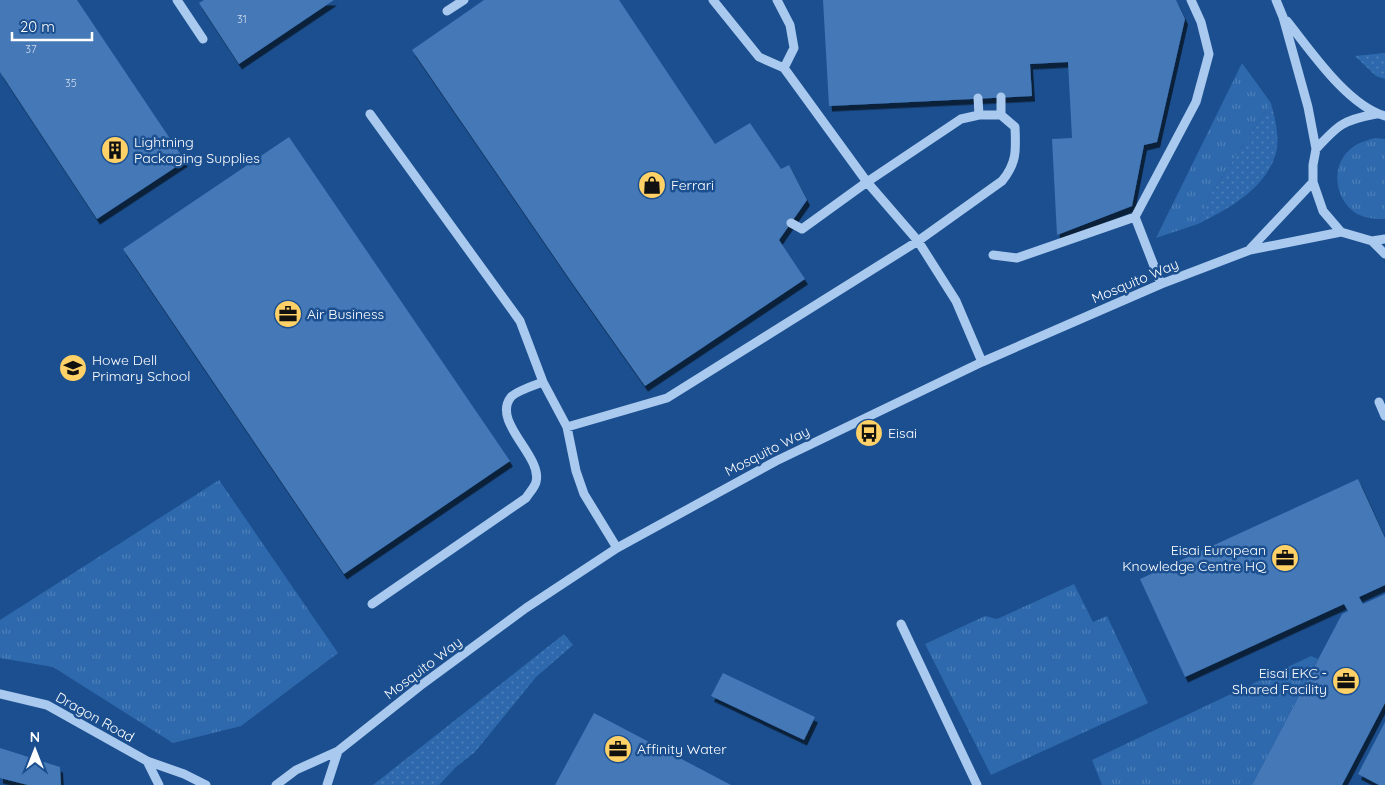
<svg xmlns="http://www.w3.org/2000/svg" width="1385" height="785" viewBox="0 0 1385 785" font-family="Quicksand,sans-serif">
<defs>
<pattern id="grass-tufts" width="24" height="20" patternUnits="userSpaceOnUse" patternTransform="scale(1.25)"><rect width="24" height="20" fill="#2e69ad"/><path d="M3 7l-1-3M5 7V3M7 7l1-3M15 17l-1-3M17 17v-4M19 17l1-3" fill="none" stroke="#4d80b9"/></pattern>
<pattern id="park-dots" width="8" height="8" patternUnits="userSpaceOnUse" patternTransform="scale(1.25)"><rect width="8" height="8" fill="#2e69ad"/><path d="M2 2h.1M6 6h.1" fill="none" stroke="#4d80b9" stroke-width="1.8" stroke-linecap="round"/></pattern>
<filter id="shadow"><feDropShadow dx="3" dy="5.5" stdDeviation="0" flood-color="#0009"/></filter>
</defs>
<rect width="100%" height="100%" fill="#1b4f8f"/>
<path fill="url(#grass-tufts)" d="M1242,63L1271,103L1210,195L1198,224L1156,238Z
M1375,138L1385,139V219H1383C1374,219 1365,218 1357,214C1333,199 1330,163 1353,147C1360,142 1367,140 1375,138Z
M219,480L338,653L241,726L173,743L53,667L0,658V620Z
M1074,584L1093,622L1107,616L1148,703L991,775L925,644L985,616L997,619Z
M1311,656L1318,659L1252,785H1102L1092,760Z"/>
<path fill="url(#park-dots)" d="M1385,53V79L1376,76L1355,56Z
M1271,103C1275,119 1280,137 1276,153C1266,189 1228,209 1198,224L1210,195Z
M564,634L573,645L536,677L475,752L456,767L439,785H373Z"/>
<path fill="#4478b7" filter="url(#shadow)" d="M0,0H77L185,161L97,219L0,72Z
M204,0H334L239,64L199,3Z
M484,0H619L715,144L750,123L781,169L789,165L807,200L779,240L805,279L645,386L575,287L412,50Z
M823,0H1176L1185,19L1157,142L1144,145L1132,206L1057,235L1052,139L1072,138L1068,62L1030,64L1032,96L829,106Z
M289,137L510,461L344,574L123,249Z
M1358,479L1385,538V585L1359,597L1363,604L1385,594V703L1342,785H1252L1342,614L1348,611L1344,604L1185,677L1140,579Z
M723,673L815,717L804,740L711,696Z
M594,713L731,785H555Z
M1385,722V785H1379L1358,774Z
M0,748L60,767L61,785H28L0,778Z"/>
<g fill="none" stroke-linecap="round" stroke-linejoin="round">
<path stroke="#a9c9ee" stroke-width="9" d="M177,0L203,39
M713,0L759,57L784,68L867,182L918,241L956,301L982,362
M777,0L790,25L794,48L784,68
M1276,0L1283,17L1308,107L1316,149L1313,165V182L1323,211L1341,232L1372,241L1385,239
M447,11L464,0
M1287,21C1311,51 1347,105 1385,116
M1001,97V115
M978,98L979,115
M370,114L520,321L543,382L567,427L576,471L584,494L617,548
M1316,149C1338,125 1343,120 1376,114
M1135,217L1161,284
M1372,241L1385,254
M1250,249L1313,182
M993,255L1017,258L1135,217L1196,102L1209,54L1201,22L1191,0
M1379,402L1385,416
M567,427L667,398L918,241L1002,181C1017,163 1016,150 1015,127L1001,115H979L961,119L867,182L802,229L791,223
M372,604L526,498C529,493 535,487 536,482C543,456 491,422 511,397C516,391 535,385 543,382
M901,624L977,785
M0,694L47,705L147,761L184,774L206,785
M147,761L159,785
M276,785L296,770L338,751L420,686L526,608L617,548L776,461L982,362L1161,284L1250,250L1341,232
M327,785L338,751"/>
</g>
<defs>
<g id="building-disc" transform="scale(1.4375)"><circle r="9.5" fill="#ffd166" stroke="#1b4f8f"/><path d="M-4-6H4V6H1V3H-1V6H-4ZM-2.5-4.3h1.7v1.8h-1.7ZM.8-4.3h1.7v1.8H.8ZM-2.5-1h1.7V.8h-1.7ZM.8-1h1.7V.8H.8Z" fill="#111"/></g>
<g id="shop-disc" transform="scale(1.4375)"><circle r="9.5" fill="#ffd166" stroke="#1b4f8f"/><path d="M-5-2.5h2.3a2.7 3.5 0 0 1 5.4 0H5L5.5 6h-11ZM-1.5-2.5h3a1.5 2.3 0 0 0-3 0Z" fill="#111"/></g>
<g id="office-disc" transform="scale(1.4375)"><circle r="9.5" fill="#ffd166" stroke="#1b4f8f"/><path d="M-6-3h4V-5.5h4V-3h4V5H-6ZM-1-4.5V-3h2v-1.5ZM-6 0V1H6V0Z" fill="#111"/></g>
<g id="school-disc" transform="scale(1.4375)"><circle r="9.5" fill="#ffd166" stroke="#1b4f8f"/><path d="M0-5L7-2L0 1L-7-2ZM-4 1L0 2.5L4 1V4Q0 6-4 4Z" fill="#111"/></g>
<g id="bus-disc" transform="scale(1.4375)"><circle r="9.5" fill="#ffd166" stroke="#1b4f8f"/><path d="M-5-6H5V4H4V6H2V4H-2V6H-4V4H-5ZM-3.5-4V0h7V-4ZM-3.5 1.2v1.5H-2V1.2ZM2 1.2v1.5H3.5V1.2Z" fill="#111"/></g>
</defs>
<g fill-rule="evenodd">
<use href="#building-disc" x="115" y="150"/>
<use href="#shop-disc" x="652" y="185"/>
<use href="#office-disc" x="288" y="314"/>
<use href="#school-disc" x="73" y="368"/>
<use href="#bus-disc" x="869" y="433"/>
<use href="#office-disc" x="1285" y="558"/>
<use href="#office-disc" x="1346" y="681"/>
<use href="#office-disc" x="618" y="749"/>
</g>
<g text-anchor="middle" stroke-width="5" stroke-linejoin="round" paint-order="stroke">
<g font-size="11" fill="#d0dded">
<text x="242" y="23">31</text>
<text x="31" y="53">37</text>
<text x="71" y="87">35</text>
</g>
<g font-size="14" fill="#fff" stroke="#1b4f8f" text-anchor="start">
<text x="134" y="147">Lightning<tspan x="134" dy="16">Packaging Supplies</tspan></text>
<text x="671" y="190">Ferrari</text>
<text x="307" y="319">Air Business</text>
<text x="92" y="365">Howe Dell<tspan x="92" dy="16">Primary School</tspan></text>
<text x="888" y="438">Eisai</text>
<text x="1266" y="555" text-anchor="end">Eisai European<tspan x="1266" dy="16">Knowledge Centre HQ</tspan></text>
<text x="1327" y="678" text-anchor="end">Eisai EKC -<tspan x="1327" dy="16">Shared Facility</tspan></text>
<text x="637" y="754">Affinity Water</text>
</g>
<g font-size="14" fill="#fff" stroke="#1b4f8f">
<text transform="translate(1135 281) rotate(-23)" y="5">Mosquito Way</text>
<text transform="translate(767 451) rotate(-27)" y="5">Mosquito Way</text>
<text transform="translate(423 668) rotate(-37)" y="5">Mosquito Way</text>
<text transform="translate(95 717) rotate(29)" y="5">Dragon Road</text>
</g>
</g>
<g transform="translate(35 750)" stroke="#1b4f8f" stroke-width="4" paint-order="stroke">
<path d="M0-4L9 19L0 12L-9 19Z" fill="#ffffff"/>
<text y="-8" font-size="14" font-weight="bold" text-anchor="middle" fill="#ffffff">N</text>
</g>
<path d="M12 32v8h80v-8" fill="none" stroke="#ffffff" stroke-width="2.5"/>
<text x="20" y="32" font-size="15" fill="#ffffff" stroke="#1b4f8f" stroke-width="4" paint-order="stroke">20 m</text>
</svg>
